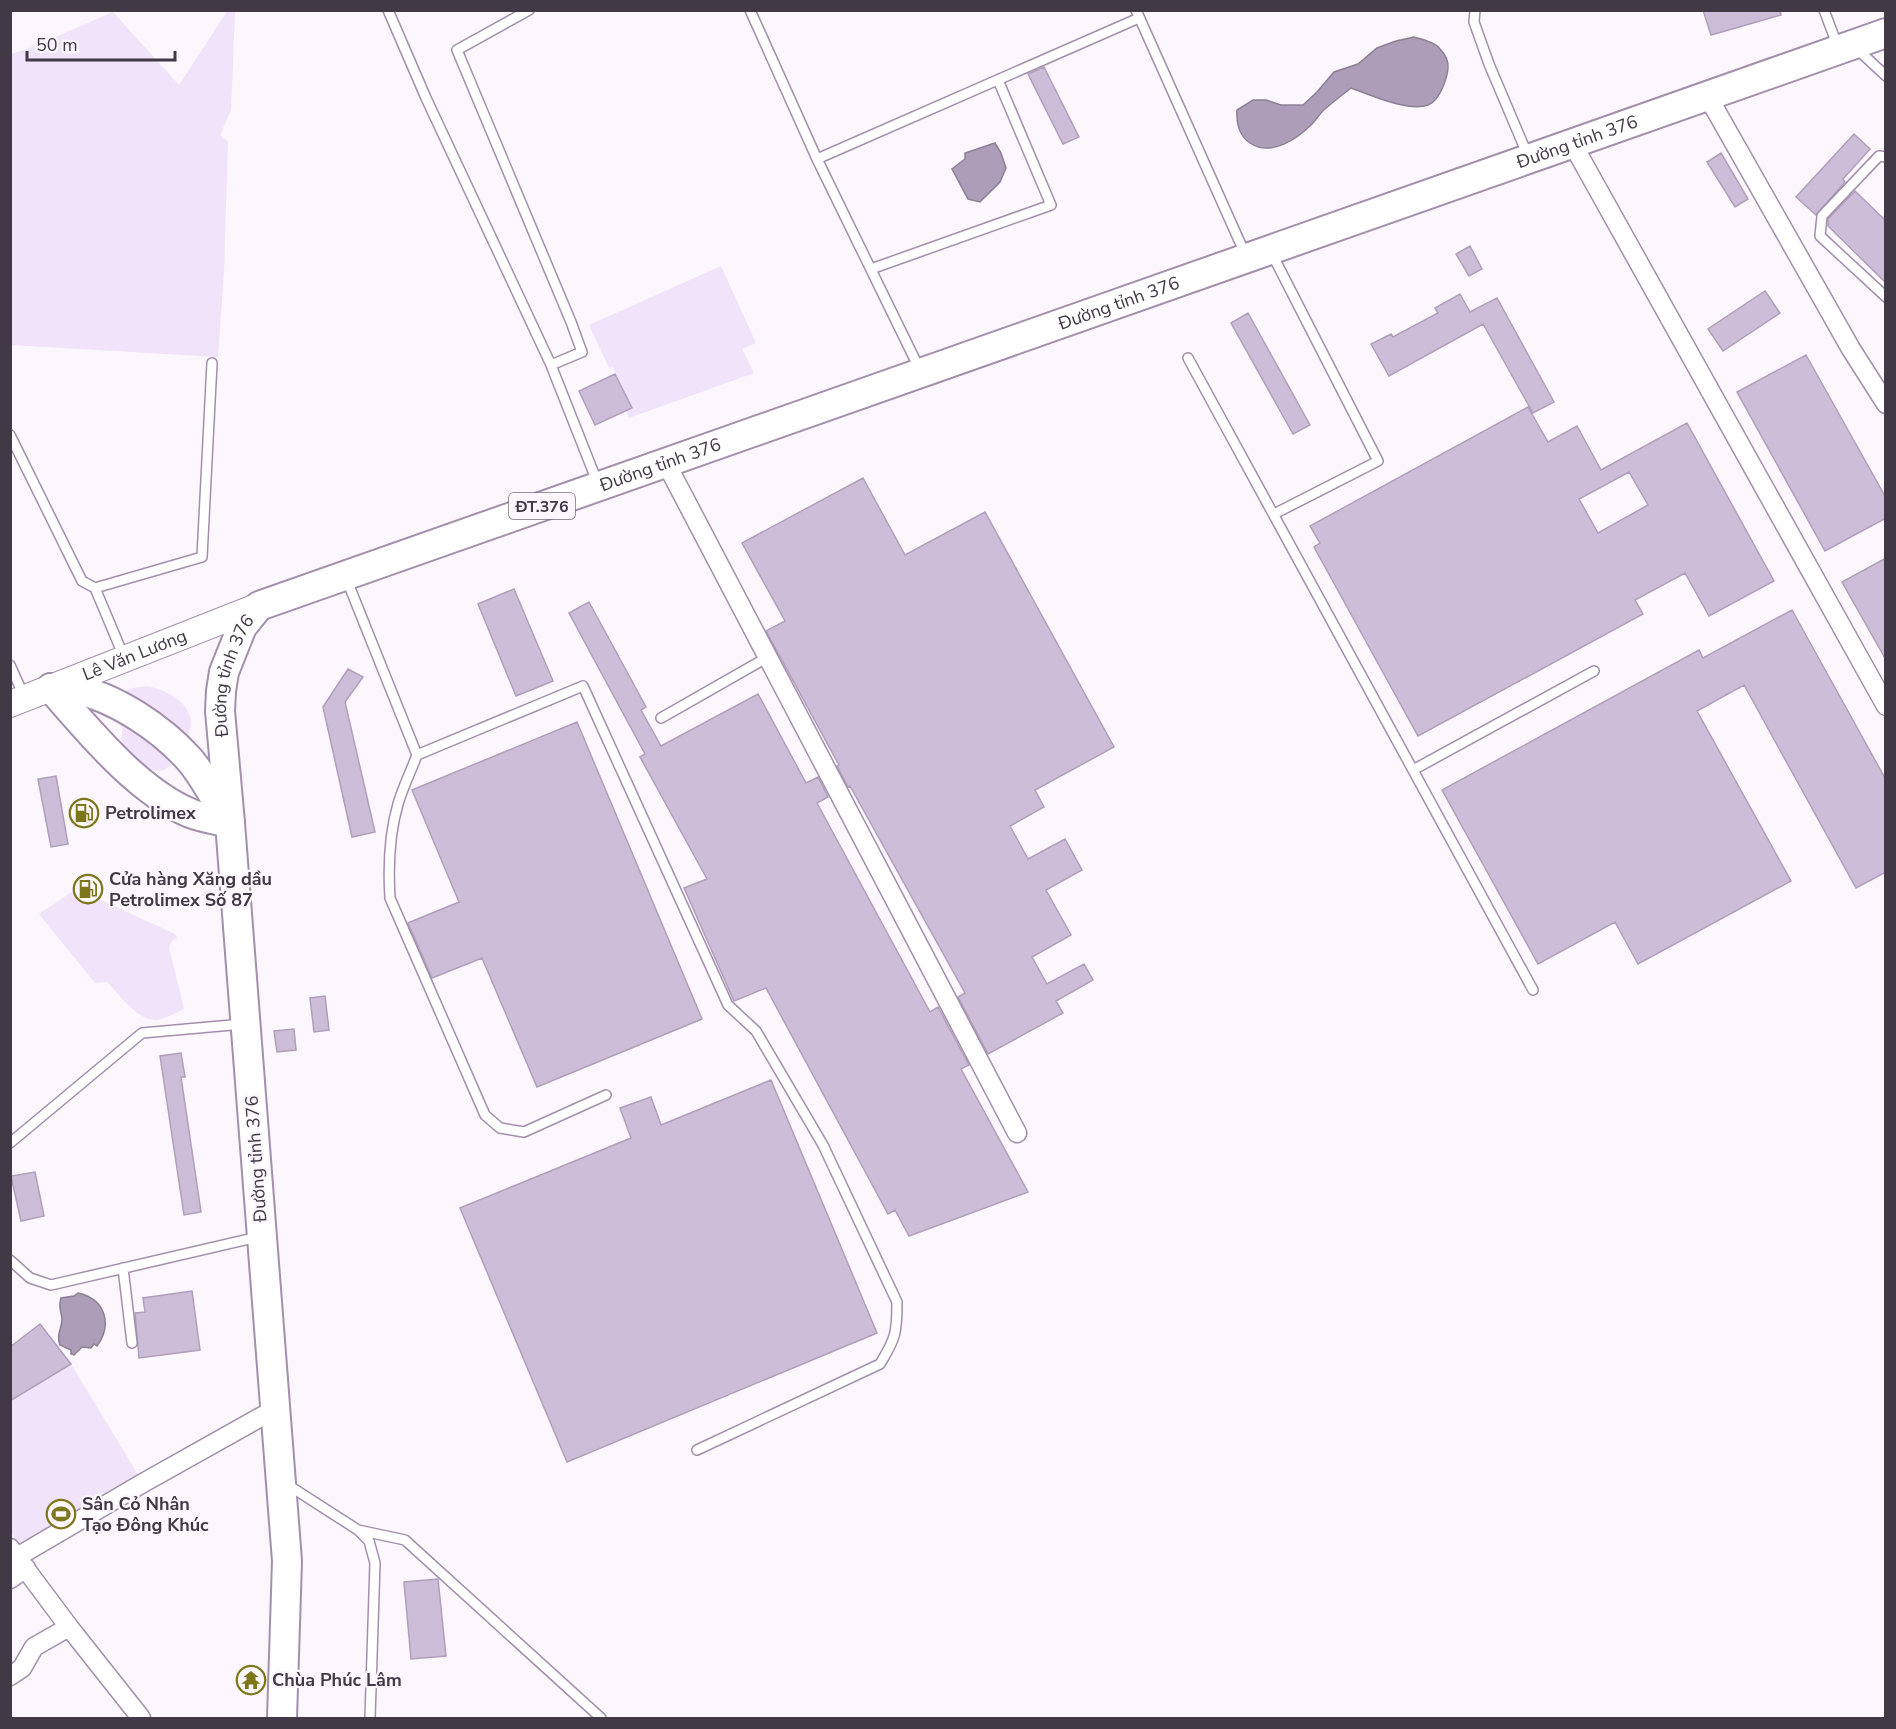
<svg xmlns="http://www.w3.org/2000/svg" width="1896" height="1729" viewBox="0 0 1896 1729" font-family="'Nunito Sans',sans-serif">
<rect width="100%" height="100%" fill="#fbf7fd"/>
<path fill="#f1e3f9" d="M228,10L235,11L231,110L220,135L228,142L224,272L218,357L11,345V54L30,48L113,12L179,85Z
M721,266L756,343L742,349L754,373L629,418L626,411L632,408L613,367L609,368L589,325Z
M148,686C172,692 200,708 188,737L154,709L122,693L133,688Z
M123,727C143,734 160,747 171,765C167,768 163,771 158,771C148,771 124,751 122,741C121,737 122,731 123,727Z
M73,891L88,894L175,934L177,938L172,941L169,948L184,1009C176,1013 165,1019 156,1020C138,1021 119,994 107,982L95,983L39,914Z
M71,1364L143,1483L24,1554L11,1532V1401Z"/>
<path fill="#ae9db8" stroke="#8d7f96" stroke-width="1.5" d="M1414,37C1421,39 1430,41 1436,45C1439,47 1446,56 1447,60C1451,72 1440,101 1428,105C1408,112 1371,95 1351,88C1342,95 1333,102 1325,109C1320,113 1317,119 1312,124C1297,139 1271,157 1250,143C1239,136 1236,122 1237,110L1253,100H1266L1281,105H1303L1317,92L1334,72L1358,64L1377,48L1396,41Z
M995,143L1001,153L1006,168L1000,182L980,202L968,199L952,169L965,159V153Z
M78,1293C105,1299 113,1324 97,1346L94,1344L91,1348L82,1347L74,1355L71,1354V1350L60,1345C56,1334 62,1329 62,1319C61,1309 58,1308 61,1298L74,1296Z"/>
<path fill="#cebdd8" stroke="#b19ebc" stroke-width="1.5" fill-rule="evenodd" d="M1703,10H1780L1781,15L1711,35Z
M1044,67L1079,137L1063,144L1028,74Z
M1854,134L1870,149L1843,179L1845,182L1816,215L1796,197Z
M1721,153L1748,199L1735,207L1707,162Z
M1855,191L1886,221V283L1828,226V219Z
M1470,246L1482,269L1469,276L1456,254Z
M1765,291L1780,313L1723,351L1708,329Z
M1460,294L1470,312L1497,298L1554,402L1533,413L1483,324L1389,376L1371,344L1391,334L1393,337L1438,313L1435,308Z
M1248,313L1310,425L1293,434L1231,323Z
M1806,355L1886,498V518L1825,551L1737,392Z
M615,374L632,408L595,425L579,391Z
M1528,407L1548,442L1577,426L1601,470L1687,423L1774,581L1709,616L1685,573L1635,600L1643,614L1418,736L1314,547L1320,543L1310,526ZM1629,472L1648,505L1598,533L1579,499Z
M863,478L905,555L985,512L1114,747L1035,790L1044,807L1010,826L1028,859L1065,839L1082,870L1046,890L1071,935L1032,957L1047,984L1084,964L1093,980L1056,1001L1063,1013L988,1054L958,997L965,993L850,786L848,787L837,766L839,765L766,631L785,621L742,543Z
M1886,558V660L1842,582Z
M514,589L553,681L516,696L478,604Z
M589,602L646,707L641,710L661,746L758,694L806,783L818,777L828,797L817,803L930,1012L938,1007L969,1065L961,1069L1028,1192L909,1236L895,1210L888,1214L766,988L734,1001L684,888L707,879L640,757L645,754L569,613Z
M1792,610L1886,780V872L1856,888L1744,685L1697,711L1791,881L1638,964L1615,922L1538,964L1442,790L1699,650L1703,658Z
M348,669L363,677L345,702L375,832L352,837L323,707Z
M577,722L702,1019L537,1087L482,958L432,978L408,923L459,902L412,790Z
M56,776L68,844L51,847L38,779Z
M325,996L329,1030L314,1032L310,998Z
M294,1029L296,1050L277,1052L274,1031Z
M181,1053L185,1077H181L201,1212L184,1215L160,1056Z
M771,1080L877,1333L567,1462L460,1208L631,1138L620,1108L651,1097L661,1125Z
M35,1172L44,1216L21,1221L11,1176Z
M192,1291L200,1350L139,1358L135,1313L145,1312L143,1298Z
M40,1324L71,1364L10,1401V1347Z
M438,1579L446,1656L411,1659L404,1582Z"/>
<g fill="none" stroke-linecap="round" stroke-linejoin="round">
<g stroke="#a38fad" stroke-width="12">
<path id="service" d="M388,10L426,98L551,365L598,484
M529,10L457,50L571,322L582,352L551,365
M750,10L817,159L920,370
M1136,10L1246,256
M1475,10L1474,22L1489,64L1528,156
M1824,10L1838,47
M1856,48L1886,76
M1886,157L1879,156L1822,216L1820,236L1886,297
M817,159L1139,18
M1271,252L1378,461L1274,514
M871,269L1051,205L998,80
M1188,358L1533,990
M10,435L82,581L95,588L124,657
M346,578L417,755C411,771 403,787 398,804C389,835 388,866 390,898L485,1115L500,1128L524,1132L606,1095
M95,588L202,557L212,363
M10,665L24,696
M661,718L768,657
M417,755L583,686L728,1005L756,1031L823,1145L897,1302C897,1332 896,1338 880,1364L697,1450
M1413,770L1594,671
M10,1143L142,1033L243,1024
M10,1260L30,1278L51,1285L258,1237
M123,1268L132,1343
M288,1485L358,1530L369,1541L375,1563L370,1718
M358,1530L405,1540L601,1718"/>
</g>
<g stroke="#a38fad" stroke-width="21">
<path id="minor" d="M1707,95L1851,349L1886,404
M1572,143L1886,706
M666,463L1017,1133
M10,1548L69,1627L141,1718
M17,1557L143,1483L275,1409
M10,1579L26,1568
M10,1676L22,1668L34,1647L69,1627"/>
</g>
<g stroke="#a38fad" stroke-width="28">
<g id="secondary">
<path id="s1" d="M10,704L259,606"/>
</g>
</g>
<g stroke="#a38fad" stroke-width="32">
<g id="primary">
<path d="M51,688C58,688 67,688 74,689C115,697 161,728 189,759C204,776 214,798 227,817"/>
<path d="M51,688C88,730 137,791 190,813C203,818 217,820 230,823"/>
<path id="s2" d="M282,1718L287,1561L230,823L220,711L221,691L224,672L242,627L259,606L1886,33"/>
</g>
</g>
<use href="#service" stroke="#fff" stroke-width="9"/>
<use href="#minor" stroke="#fff" stroke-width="18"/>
<use href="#secondary" stroke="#fff" stroke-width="26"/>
<use href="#primary" stroke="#fff" stroke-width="28"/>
</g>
<defs>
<g id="fuel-ring" transform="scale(1.5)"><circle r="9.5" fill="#fbf7fd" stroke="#7e761a" stroke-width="1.5"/><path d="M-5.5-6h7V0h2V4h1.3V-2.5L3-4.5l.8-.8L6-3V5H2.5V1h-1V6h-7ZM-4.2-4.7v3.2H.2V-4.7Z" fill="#7e761a"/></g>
<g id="stadium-ring" transform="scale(1.5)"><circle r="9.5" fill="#fbf7fd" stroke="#7e761a" stroke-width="1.5"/><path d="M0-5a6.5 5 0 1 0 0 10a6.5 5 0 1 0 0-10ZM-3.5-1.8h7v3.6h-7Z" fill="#7e761a"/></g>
<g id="temple-ring" transform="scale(1.5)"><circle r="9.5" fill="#fbf7fd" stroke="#7e761a" stroke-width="1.5"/><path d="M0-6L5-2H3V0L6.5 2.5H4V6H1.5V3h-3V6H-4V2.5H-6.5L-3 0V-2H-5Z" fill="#7e761a"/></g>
</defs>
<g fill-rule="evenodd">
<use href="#fuel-ring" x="84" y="813"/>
<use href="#fuel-ring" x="88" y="889"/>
<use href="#stadium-ring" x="61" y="1514"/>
<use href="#temple-ring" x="251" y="1680"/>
</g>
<g text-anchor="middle" stroke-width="4.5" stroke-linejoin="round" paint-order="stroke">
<rect fill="#fbf7fd" stroke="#79727c" stroke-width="1.5" x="509" y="493" width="66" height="26" rx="4.5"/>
<g font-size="16" font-weight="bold" fill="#413945">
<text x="542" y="512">ĐT.376</text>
</g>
<g font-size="18" fill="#413945" stroke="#fbf7fd">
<text dy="6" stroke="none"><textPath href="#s2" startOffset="2522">Đường tỉnh 376</textPath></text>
<text dy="6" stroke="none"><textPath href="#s2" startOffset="2036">Đường tỉnh 376</textPath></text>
<text dy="6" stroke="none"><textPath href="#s2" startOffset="1550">Đường tỉnh 376</textPath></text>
<text dy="6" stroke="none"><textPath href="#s1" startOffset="134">Lê Văn Lương</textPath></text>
<text dy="6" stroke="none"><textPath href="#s2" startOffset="1047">Đường tỉnh 376</textPath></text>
<text transform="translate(256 1159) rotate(-94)" y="6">Đường tỉnh 376</text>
</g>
<g font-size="18" font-weight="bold" fill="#413945" stroke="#fbf7fd" text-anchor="start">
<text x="105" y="819">Petrolimex</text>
<text x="109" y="885">Cửa hàng Xăng dầu<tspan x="109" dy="21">Petrolimex Số 87</tspan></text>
<text x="82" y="1510">Sân Cỏ Nhân<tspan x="82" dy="21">Tạo Đông Khúc</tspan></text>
<text x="272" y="1686">Chùa Phúc Lâm</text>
</g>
</g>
<rect width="1896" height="1729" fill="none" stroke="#413945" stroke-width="24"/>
<path d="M27 51v9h148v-9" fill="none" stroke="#413945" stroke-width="3"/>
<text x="36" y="51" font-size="18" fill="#413945" stroke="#fbf7fd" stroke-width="4.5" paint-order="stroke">50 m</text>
</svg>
